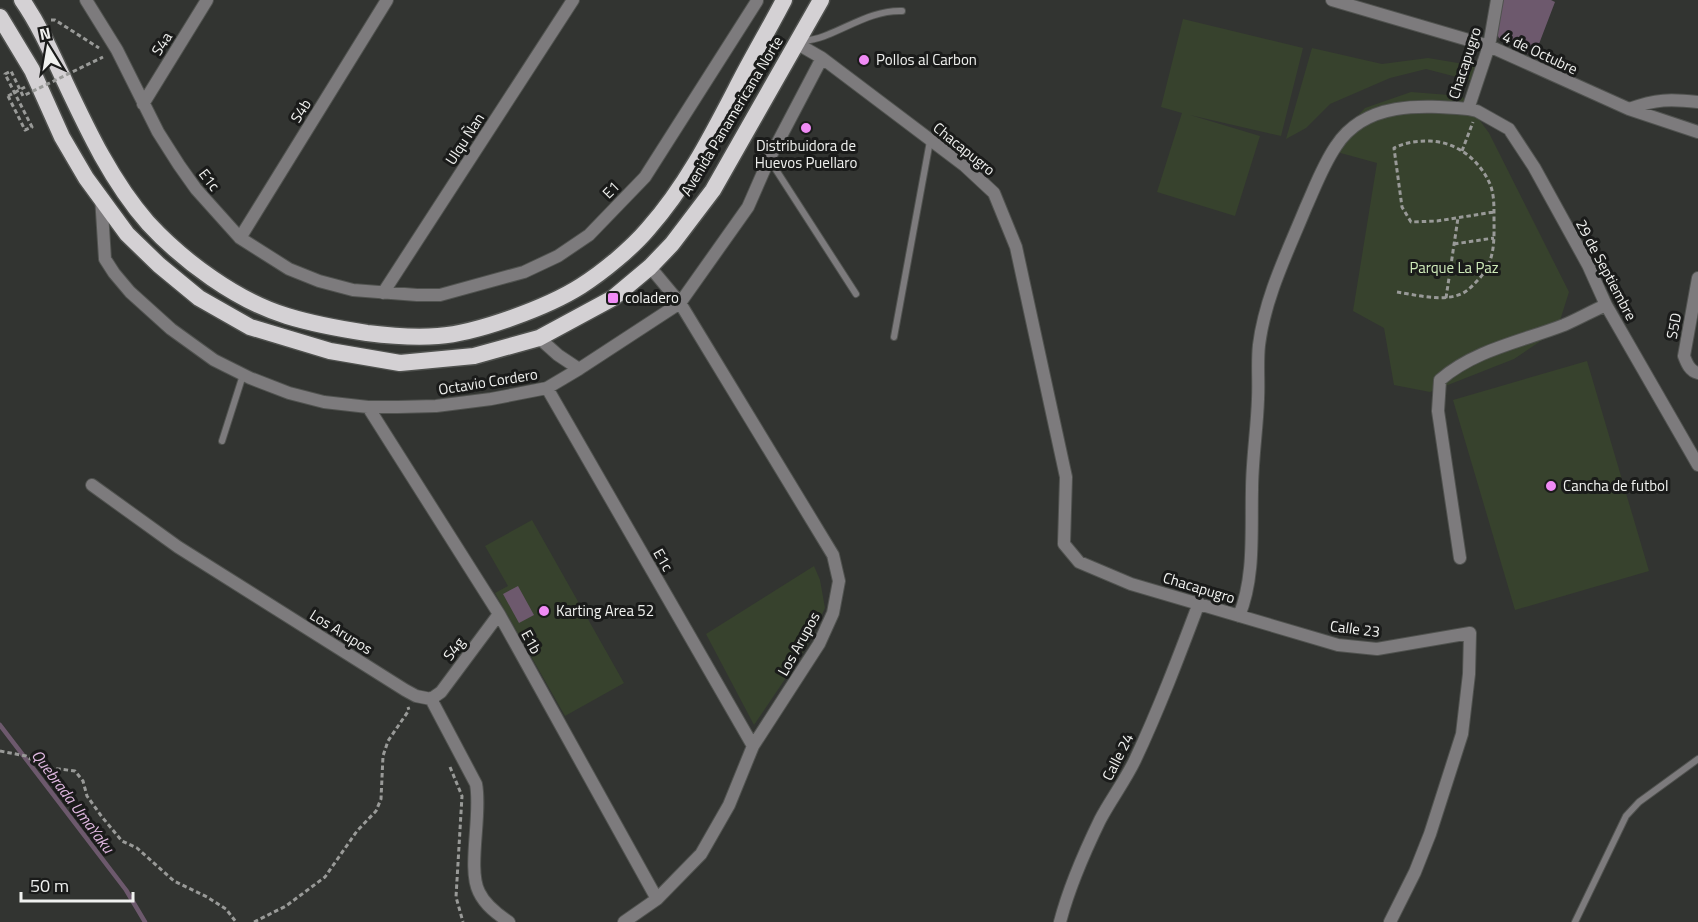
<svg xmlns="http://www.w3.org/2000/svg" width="1698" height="922" viewBox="0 0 1698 922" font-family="'Titillium Web',sans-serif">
<rect width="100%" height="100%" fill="#323431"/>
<path fill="#37422d" d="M1183,19L1303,48L1281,136L1190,115L1260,136L1235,216L1157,192L1182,113L1161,107Z
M1312,48L1382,64L1428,58L1482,67L1476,82L1426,69L1390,78L1330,104L1306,128L1286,139Z
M1411,92L1462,96L1489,133L1569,292L1557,330L1514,359L1430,392L1394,385L1384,328L1353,311L1377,163L1326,149L1365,108Z
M1587,361L1649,571L1515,610L1453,400Z
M532,520L624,683L565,716L495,593L508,586L485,546Z
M814,566L820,580L825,608L806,648L754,725L706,634Z"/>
<path fill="#6d596d" d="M1500,0H1551L1555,2L1534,57L1499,38L1494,28Z
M518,586L534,615L519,623L503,594Z"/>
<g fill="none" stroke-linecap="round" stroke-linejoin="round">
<path stroke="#6d596d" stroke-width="4.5" d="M0,725L126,890L145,922"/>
<g stroke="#50524f" stroke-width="8">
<path id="service" d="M800,42C809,40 819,39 827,35C852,25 875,10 902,11
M769,159L856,294
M894,337L930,141
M222,441L243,375
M1575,922L1626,816L1639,802L1698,759"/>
</g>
<g stroke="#50524f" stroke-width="14">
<path id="minor" d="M86,0L117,50L158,132L179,165L196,189L240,238L289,269L319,281L353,290L417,295H440L524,272L558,256L589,235L645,177L757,1
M1332,0L1489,46L1629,109L1698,132
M796,43L822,58L965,166L994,193L1016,247L1066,477L1064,544L1079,562L1131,584L1338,645L1377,649L1470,633L1469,674L1462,734L1430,834L1415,872L1390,922
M143,104L207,0
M1468,109L1477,111L1509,129L1534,167L1588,265L1606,305L1698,465
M1629,109C1656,99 1670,99 1698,102
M101,196L105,259L114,273L130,292L171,329L214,360L250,378L289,393L324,402L368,407H398L436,406L491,399L547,388L579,369L680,303L748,207L769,159L822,58
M240,238L387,0
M1698,278L1684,356C1687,364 1690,371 1698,373
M383,293L573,0
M539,338L558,355L579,369
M547,388L753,746
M368,407L499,614L657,899
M92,485L178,547L405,690L416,696L431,699L476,784C482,815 467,868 479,892C485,905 497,914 509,922
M1460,558L1438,411L1440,380C1474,350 1523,341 1564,325C1578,319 1592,311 1606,305
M1239,616C1255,577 1251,532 1252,490C1252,460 1257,430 1258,399C1259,381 1257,363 1259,345C1265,297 1288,251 1306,207C1315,187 1323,165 1336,146C1365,101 1422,105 1468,109L1489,46L1497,0
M431,699L441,692L499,614
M624,922L657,899L701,854L729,805L753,746L819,644L833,613L839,581L833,555L680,303L650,267
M1060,922C1069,887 1084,853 1100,820C1111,799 1125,781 1135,760C1159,709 1179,656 1199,603"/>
</g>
<g stroke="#50524f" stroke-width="19">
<path id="trunk" d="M22,0C40,26 52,54 65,82C88,131 112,182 148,223C183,261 237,301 287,316C313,324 341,329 367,333C391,336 414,338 438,336C478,333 548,307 581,286C603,272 631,249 648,229C687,185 713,133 740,81C754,54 770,27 784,0
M0,17L32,70L62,137L86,178L127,234L159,265L199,298L250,327L330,351L400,363L474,356L539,338L613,298L650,267L672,244L713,190L821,0"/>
</g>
<path stroke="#999a98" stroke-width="3" stroke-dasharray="4.5 3" stroke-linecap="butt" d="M51,20H55L99,48
M8,96L25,87
M1462,151L1473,122
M1454,244L1494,238
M1397,292C1416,295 1442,302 1461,294C1468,291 1473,285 1478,280C1496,261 1494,240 1494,215C1494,205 1494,194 1490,184C1479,159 1456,142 1430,141C1417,141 1406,142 1394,148L1402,207L1411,222L1437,221L1494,212
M1446,298L1458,218
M0,751L26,756L43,767L75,771L83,781L87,796L102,817L122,841L137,848L174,881L207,897L226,909L236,922
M450,767L462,796L456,897L463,922
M254,922L286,906L325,877L357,831L376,811L381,799L383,756L388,741L409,710L408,707"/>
<use href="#service" stroke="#7d7b7d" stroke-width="6"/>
<use href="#minor" stroke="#7d7b7d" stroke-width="12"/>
<use href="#trunk" stroke="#d4d1d4" stroke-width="16"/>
<path stroke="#999a98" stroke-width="3" stroke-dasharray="4.5 3" stroke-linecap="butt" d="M8,96L25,130L32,127L5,74L11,71L23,96L103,57"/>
</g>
<g fill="#f08bf5" stroke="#1a1b1a" stroke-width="2">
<circle cx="864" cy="60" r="6"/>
<circle cx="806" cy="128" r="6"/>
<rect x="607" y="292" width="12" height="12" rx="3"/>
<circle cx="1551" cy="486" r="6"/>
<circle cx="544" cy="611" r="6"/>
</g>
<g text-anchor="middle" stroke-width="6" stroke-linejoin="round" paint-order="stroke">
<g font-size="15" fill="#f0f1ef" stroke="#1a1b1a">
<text transform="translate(162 44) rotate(-58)" y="5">S4a</text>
<text transform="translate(1540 53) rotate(25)" y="5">4 de Octubre</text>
<text transform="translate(1465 63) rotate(-72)" y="5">Chacapugro</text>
<text transform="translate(301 111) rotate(-58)" y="5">S4b</text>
<text transform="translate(732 116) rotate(-59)" y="5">Avenida Panamericana Norte</text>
<text transform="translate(465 139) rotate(-57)" y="5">Ulqu Ñan</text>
<text transform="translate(964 149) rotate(39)" y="5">Chacapugro</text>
<text transform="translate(209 180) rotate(52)" y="5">E1c</text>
<text transform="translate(611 190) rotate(-45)" y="5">E1</text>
<text transform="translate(1606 270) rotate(62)" y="5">29 de Septiembre</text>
<text transform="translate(1674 326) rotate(-79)" y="5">S5D</text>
<text transform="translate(488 382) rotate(-9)" y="5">Octavio Cordero</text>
<text transform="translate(663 560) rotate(60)" y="5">E1c</text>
<text transform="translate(1199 588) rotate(17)" y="5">Chacapugro</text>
<text transform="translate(1355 629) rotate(7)" y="5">Calle 23</text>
<text transform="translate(341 632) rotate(32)" y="5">Los Arupos</text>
<text transform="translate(531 642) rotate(61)" y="5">E1b</text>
<text transform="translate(799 644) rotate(-61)" y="5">Los Arupos</text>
<text transform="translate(454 649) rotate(-53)" y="5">S4g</text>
<text transform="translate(1118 757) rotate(-63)" y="5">Calle 24</text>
</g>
<g font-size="15" fill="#f0f1ef" stroke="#1a1b1a" text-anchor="start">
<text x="876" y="65">Pollos al Carbon</text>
<text x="806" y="151" text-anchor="middle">Distribuidora de<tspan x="806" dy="17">Huevos Puellaro</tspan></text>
<text x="625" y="303">coladero</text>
<text x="1563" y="491">Cancha de futbol</text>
<text x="556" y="616">Karting Area 52</text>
</g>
<g font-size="15" fill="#ceeab9" stroke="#1a1b1a">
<text x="1454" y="273">Parque La Paz</text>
</g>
<g font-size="16" font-style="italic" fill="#e1b9e2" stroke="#1a1b1a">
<text transform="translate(73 801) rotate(53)" y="6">Quebrada UmaYaku</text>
</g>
</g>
<g transform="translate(48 48) rotate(349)" stroke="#1a1b1a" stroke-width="4.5" paint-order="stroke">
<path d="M0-4.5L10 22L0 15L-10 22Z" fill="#f0f1ef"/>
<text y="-9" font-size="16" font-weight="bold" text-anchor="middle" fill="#f0f1ef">N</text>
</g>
<path d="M21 892v9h112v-9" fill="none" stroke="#f0f1ef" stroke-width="3"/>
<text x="30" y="892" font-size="18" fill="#f0f1ef" stroke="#1a1b1a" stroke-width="4.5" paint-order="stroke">50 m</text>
</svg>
